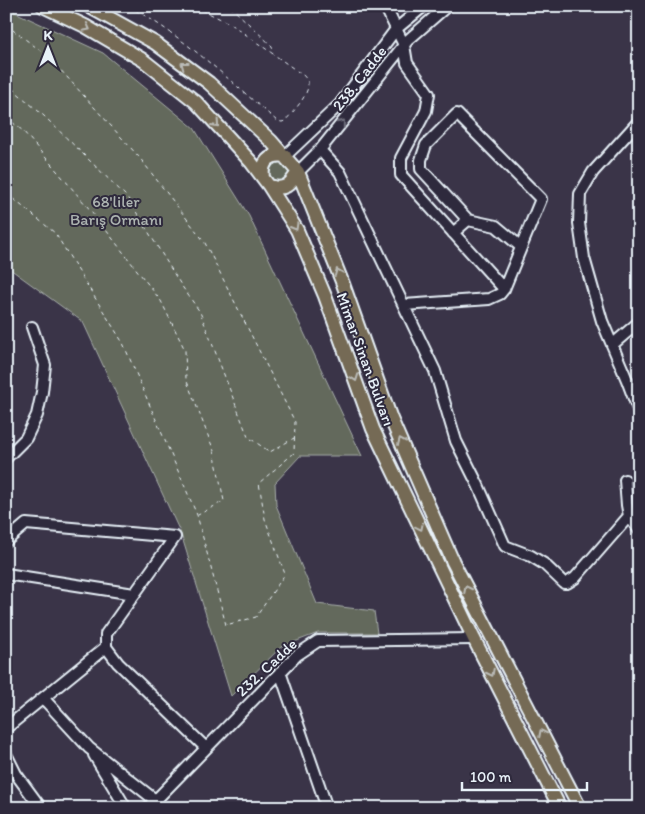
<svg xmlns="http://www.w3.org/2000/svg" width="645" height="814" viewBox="0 0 645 814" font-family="Itim,sans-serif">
<rect width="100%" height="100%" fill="#3a3448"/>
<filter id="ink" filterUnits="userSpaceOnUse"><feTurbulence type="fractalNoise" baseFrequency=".02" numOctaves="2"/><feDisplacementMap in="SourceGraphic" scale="10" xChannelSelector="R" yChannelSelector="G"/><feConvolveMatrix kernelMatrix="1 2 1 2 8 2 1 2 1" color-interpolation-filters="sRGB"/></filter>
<g filter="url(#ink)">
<path fill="#64695b" stroke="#a6adaa" d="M6,8L103,53L194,128L249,216L362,456H300L275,483L276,505L317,604L374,611L377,633H318L281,647L231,696L181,534L83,322L6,266Z
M279,160L289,165L291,175L279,183C265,177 265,166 279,160Z"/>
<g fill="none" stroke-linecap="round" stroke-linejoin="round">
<g stroke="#e8f1f8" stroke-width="14">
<path id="minor" d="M385,6L404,45L407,63L429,94L426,111L401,158V175L504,289
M639,121L593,172L580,194L579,223L584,258L602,321L627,380L639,412
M320,150L340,172L435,371L456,441L478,485L505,546L531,556L544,564L564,583H567L575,578L629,516
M285,156L340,104L396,29L424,6
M298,172L320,150L408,40L447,6
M453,233L468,220
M404,305L489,299L500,294L504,289L541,199L457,114L426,145L421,160V169L468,220L496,226L521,247
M612,345L639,322
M6,458L26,438L37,415L42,392L45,365L32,327
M625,480L627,505L629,516L639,530
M6,541L26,524L175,537L106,634V647L118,663L206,748
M6,574L134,594
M280,672L327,808
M43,698L89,748L155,800
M6,728L106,647
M6,754L16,774L41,808
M94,755L126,808
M148,808L297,655L318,641L474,639"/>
</g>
<g stroke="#e8f1f8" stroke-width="16">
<path id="major" d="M43,6L85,26L143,60L196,102L251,162L269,186L297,230L325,296L373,429L474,639L560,808
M88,6L155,43L209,83L271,141L298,172L343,284L391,419L453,562L580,808
M263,178C261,163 269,153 285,156
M269,186C285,191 290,185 298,172"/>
</g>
<path stroke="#e8f1f8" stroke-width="1" stroke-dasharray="4 4" stroke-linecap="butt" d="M128,6C184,36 230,81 277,121L282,122L285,121C292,113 310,94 308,83C308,82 305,77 304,76L231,24L194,6
M230,6L272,46L273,52
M6,25L48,56L139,157L204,241L295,422L294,453L259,483L265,519L285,574L256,617L226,625L197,515L123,343L55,233L6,193
M6,83L44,116L127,197L181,285L200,312L248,437L270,452L294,438
M6,117L23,131L92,212L161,301L185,350L186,379L214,451L224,501L198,515"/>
<use href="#minor" stroke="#2f2a3d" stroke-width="10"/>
<use href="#major" stroke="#756a55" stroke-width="12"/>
</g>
<defs><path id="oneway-chevron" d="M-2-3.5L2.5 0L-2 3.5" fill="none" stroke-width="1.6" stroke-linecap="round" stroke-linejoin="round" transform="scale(1.25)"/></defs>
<g stroke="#babbb7">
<use href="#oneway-chevron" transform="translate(87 28) rotate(28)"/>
<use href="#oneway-chevron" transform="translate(184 65) rotate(-143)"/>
<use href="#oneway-chevron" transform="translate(216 124) rotate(48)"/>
<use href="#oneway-chevron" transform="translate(295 227) rotate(60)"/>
<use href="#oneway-chevron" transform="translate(338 272) rotate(-112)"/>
<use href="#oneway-chevron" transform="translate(355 378) rotate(70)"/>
<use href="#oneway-chevron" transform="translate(401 441) rotate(-114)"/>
<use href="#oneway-chevron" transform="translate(420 527) rotate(64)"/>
<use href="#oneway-chevron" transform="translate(467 589) rotate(-117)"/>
<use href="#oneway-chevron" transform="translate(491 673) rotate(63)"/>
<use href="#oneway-chevron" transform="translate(542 733) rotate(-117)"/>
</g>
<use stroke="#70707e" href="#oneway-chevron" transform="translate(342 123) rotate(-51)"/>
</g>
<g text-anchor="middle" stroke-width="4" stroke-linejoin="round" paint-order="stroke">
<g font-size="16" fill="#e8f1f8" stroke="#2f2a3d">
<text transform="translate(359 78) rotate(-52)" y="6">238. Cadde</text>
<text transform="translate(366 359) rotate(70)" y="6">Mimar Sinan Bulvarı</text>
<text transform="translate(266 667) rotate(-43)" y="6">232. Cadde</text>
</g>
<g font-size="16" fill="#adb4b1" stroke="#2f2a3d">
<text x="116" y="207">68'liler<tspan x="116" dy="18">Barış Ormanı</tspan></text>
</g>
</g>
<rect width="645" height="814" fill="none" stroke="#2f2a3d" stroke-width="25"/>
<rect x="12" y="12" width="620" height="789" fill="none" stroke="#e8f1f8" stroke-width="2" filter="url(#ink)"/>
<g transform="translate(48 48)" stroke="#2f2a3d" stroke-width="4" paint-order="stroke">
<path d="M0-4L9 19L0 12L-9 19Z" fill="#e8f1f8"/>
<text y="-8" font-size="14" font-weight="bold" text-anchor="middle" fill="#e8f1f8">K</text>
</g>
<path d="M462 782v8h125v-8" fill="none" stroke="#e8f1f8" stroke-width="2.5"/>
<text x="470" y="782" font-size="15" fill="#e8f1f8" stroke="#2f2a3d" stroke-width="4" paint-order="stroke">100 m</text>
</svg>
